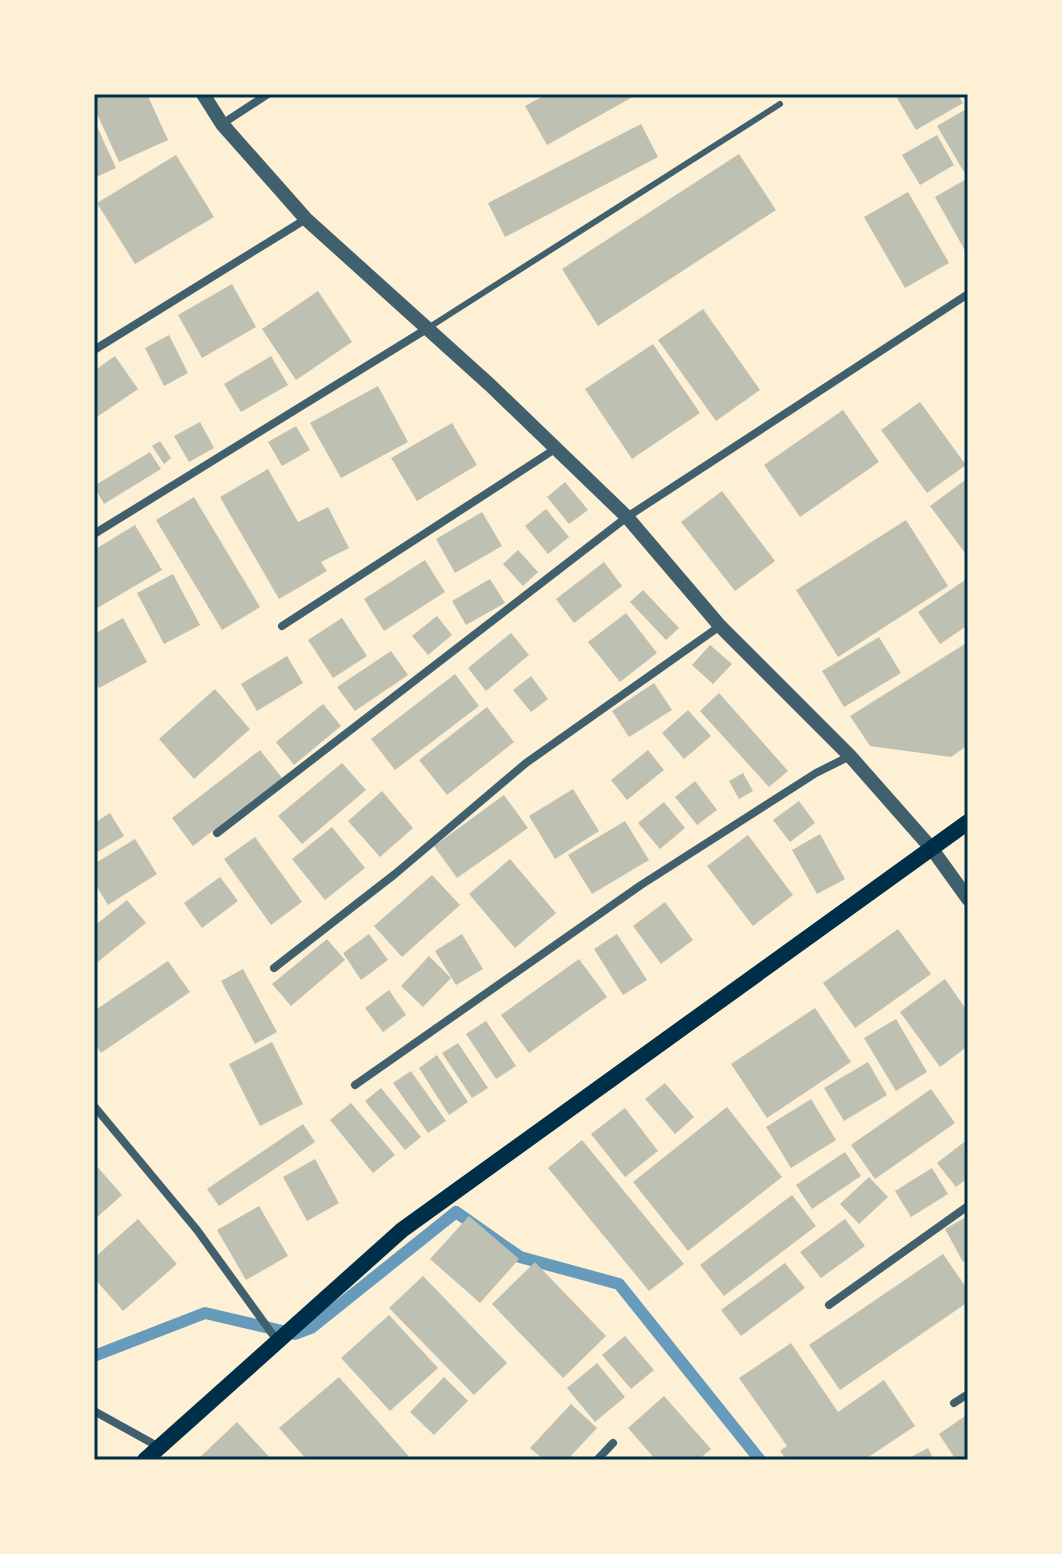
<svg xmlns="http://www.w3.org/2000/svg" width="1062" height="1554" viewBox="0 0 1062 1554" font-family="'Asap Condensed',sans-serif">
<rect width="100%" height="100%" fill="#fdf0d5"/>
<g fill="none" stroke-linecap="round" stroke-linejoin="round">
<path stroke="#669bbc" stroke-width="12" d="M94,1356L205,1313L295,1334L311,1328L456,1212L520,1257L619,1284L760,1460"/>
</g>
<path fill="#bec0b2" d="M94,94H147L168,140L119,162L94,107Z
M547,94H638L547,145L525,106Z
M904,94H957L963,103L916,130L897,98Z
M968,108V169L964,172L937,126Z
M94,120L116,168L94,178Z
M641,124L658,157L505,237L488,203Z
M937,135L954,165L920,185L902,155Z
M739,154L776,210L598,326L562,269Z
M176,155L214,217L135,264L97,203Z
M968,178V256L935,197Z
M908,192L949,263L905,288L864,217Z
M232,284L256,327L202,358L178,315Z
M318,291L352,342L296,380L262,329Z
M703,309L760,390L716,421L658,340Z
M169,335L188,373L164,386L145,348Z
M653,344L700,413L632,459L585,389Z
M115,356L138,389L94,419V371Z
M271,356L288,385L241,412L224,384Z
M378,386L408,442L341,478L310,423Z
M920,402L966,465L927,493L881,430Z
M843,410L879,462L800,517L764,465Z
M200,422L214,448L189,462L174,436Z
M452,423L477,465L417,501L391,458Z
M296,426L310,450L282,466L268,442Z
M160,441L171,458L164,464L152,446Z
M150,452L161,469L104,504L94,486Z
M268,469L298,522L328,507L349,548L321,562L327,571L279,599L220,497Z
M968,478V557L930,506Z
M565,482L588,510L569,524L547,497Z
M722,491L775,561L735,591L681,522Z
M194,497L260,607L222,630L156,520Z
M546,509L569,537L548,554L525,526Z
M482,512L502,546L455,573L436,539Z
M906,520L948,586L838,657L796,590Z
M135,525L162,570L94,610V550Z
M518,550L538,572L523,586L503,564Z
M425,560L445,592L384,631L364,599Z
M604,562L622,586L574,623L556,599Z
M173,574L200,625L164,644L137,593Z
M968,578V625L940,644L918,612Z
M490,579L505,603L466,625L452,601Z
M643,590L679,628L666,640L630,602Z
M626,613L657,653L620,682L588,642Z
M437,616L452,635L428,655L412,636Z
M123,618L147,662L99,688L94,679V634Z
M342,618L367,656L333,678L308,640Z
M511,633L529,655L486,691L468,668Z
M879,637L901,673L844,707L822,671Z
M968,642V745L951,757L870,746L850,716Z
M710,645L732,664L713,684L692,665Z
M391,651L408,675L355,711L337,687Z
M287,656L303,683L257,711L241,684Z
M455,674L479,706L395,770L371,739Z
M531,676L548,699L531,712L513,690Z
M654,683L672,710L629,737L612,711Z
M215,689L250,729L194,779L159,739Z
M719,693L788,771L769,787L700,711Z
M323,704L341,726L294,765L276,742Z
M487,707L514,742L447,795L419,760Z
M688,710L711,736L684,759L662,733Z
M260,750L282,778L193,846L172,818Z
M648,750L664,770L627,800L611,780Z
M342,763L366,790L302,844L278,816Z
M743,773L753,791L739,799L729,781Z
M695,781L717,810L697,825L675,797Z
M573,789L599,831L555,859L529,816Z
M382,791L413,828L380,857L348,821Z
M504,795L528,828L457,878L434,846Z
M799,801L815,823L790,842L773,820Z
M664,802L685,828L660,849L638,823Z
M110,813L124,836L94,854V823Z
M625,821L649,860L592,894L568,855Z
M332,827L365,868L325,900L292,859Z
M820,834L845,879L817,894L792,850Z
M748,835L793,895L753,926L707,866Z
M255,837L302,902L271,925L224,859Z
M135,839L157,874L108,905L94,882V864Z
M510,859L556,913L515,948L469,894Z
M432,875L460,905L402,957L374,926Z
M220,877L238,901L202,928L184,903Z
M127,900L146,923L94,965V926Z
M665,902L693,940L661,964L633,926Z
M898,929L931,974L855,1028L823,983Z
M369,934L388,960L361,980L343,953Z
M462,934L483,969L456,985L435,951Z
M617,934L647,980L623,995L594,949Z
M327,939L345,960L291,1006L272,984Z
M429,956L451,978L423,1007L401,986Z
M579,959L607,997L529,1053L501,1015Z
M168,961L190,992L101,1053L94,1043V1011Z
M243,969L277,1032L255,1044L221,981Z
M945,979L968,1012V1046L940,1067L900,1012Z
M389,990L406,1015L383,1032L365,1008Z
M815,1008L851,1062L767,1118L731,1064Z
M896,1019L927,1072L896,1091L864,1038Z
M486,1021L516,1066L496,1079L466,1034Z
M272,1042L303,1104L260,1126L229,1064Z
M458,1043L488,1088L472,1098L442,1053Z
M437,1055L468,1102L449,1115L419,1068Z
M868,1062L887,1095L844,1121L824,1088Z
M411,1071L446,1121L428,1133L393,1083Z
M665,1083L694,1117L675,1134L645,1099Z
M381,1088L421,1137L405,1150L365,1101Z
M931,1089L955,1123L875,1179L851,1145Z
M811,1099L836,1140L791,1168L766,1127Z
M351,1103L395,1155L373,1173L330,1120Z
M727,1107L782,1177L688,1251L633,1182Z
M625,1108L658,1151L625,1177L591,1134Z
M303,1124L315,1142L219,1206L207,1189Z
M968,1139V1178L956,1187L937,1163Z
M582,1140L684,1264L649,1291L548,1168Z
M845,1152L861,1176L812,1209L796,1185Z
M315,1159L339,1203L307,1221L283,1177Z
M94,1163L122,1195L94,1220Z
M932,1168L948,1194L911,1217L895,1191Z
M869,1177L888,1197L859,1224L840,1204Z
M792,1195L816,1226L724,1296L700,1265Z
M259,1206L288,1256L246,1280L217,1230Z
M469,1216L519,1259L480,1303L430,1259Z
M968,1216V1259L963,1262L945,1229Z
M138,1219L177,1264L123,1311L94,1278V1258Z
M845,1219L865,1246L821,1278L800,1252Z
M943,1254L968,1290V1302L840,1390L809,1345Z
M535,1262L606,1336L563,1378L492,1304Z
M785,1263L805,1288L741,1336L721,1310Z
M423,1276L507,1363L474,1395L389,1308Z
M389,1315L438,1368L390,1411L341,1358Z
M625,1336L654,1370L631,1389L602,1355Z
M791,1343L838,1412L884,1380L915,1426L864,1460H787L780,1451L787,1446L739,1378Z
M597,1363L625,1397L595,1422L567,1388Z
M339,1377L412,1460H307L279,1428Z
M444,1377L468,1401L434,1435L410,1412Z
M664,1396L711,1449L698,1460H656L628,1428Z
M571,1404L597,1428L567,1460H544L530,1448Z
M968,1414V1460H956L939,1434Z
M237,1422L272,1460H197Z
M928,1448L934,1460H905Z"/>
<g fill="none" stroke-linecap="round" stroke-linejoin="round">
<path stroke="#3f606c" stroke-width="6" d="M428,328L780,104"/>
<path stroke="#3f606c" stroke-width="8" d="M222,124L268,94
M94,350L306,219
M94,534L425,330
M282,626L555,449
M217,833L627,517L968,294
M274,968L395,874L526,763L720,626
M355,1085L641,885L816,773L850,756
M94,1106L197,1230L276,1339
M829,1305L968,1206
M954,1403L968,1394
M94,1411L159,1447
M597,1460L613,1443"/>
<path stroke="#3f606c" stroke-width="14" d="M203,94L222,124L306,219L490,385L627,517L720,626L850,756L932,849L968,899"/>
<path stroke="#003049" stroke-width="16" d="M145,1460L402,1230L968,822"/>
</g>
<rect width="1062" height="1554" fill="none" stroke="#fdf0d5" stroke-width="192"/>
<rect x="96" y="96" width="870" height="1362" fill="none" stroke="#003049" stroke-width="3"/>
</svg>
